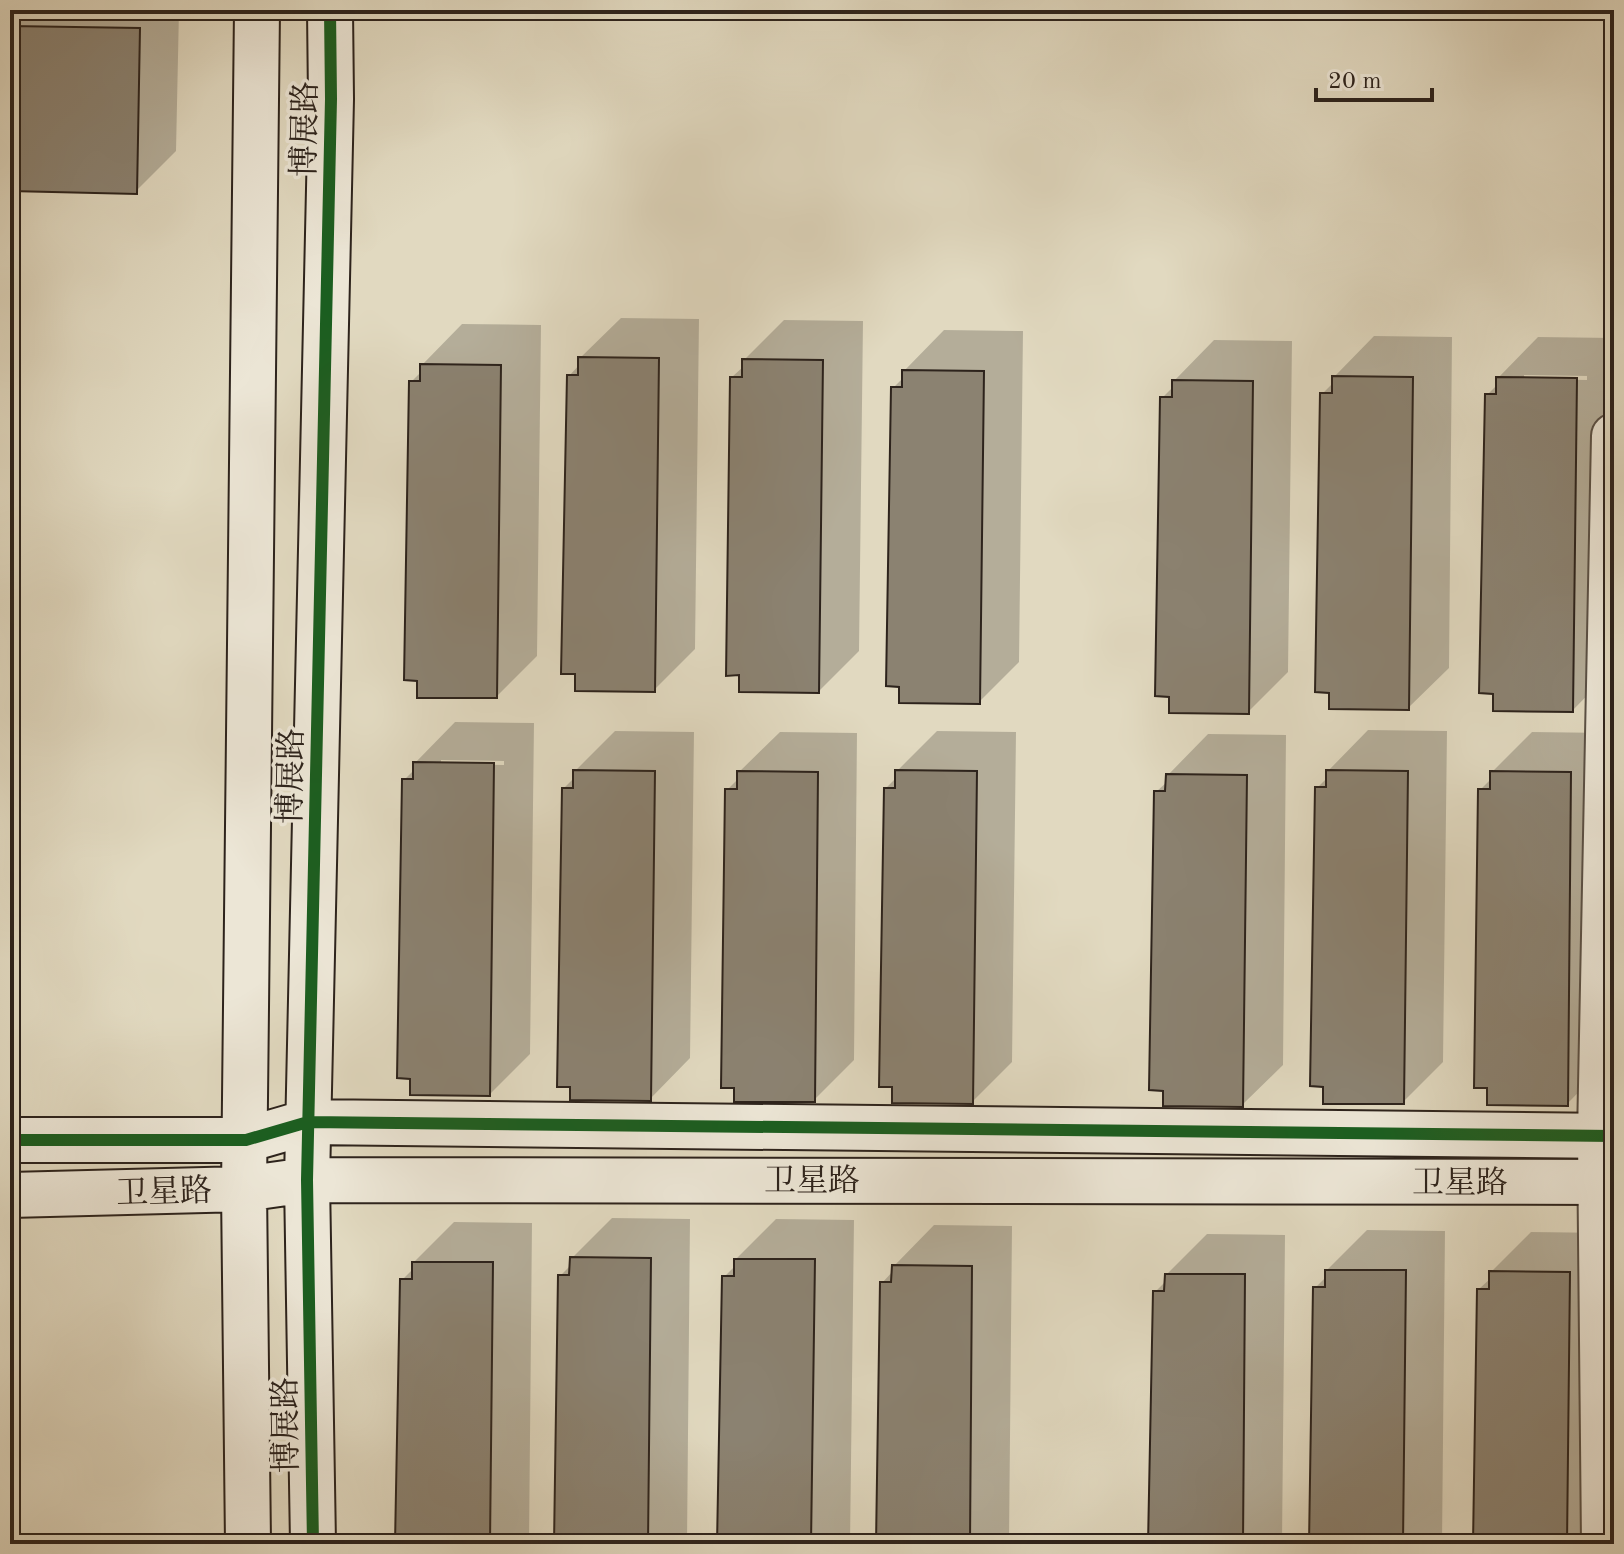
<svg xmlns="http://www.w3.org/2000/svg" width="1624" height="1554" viewBox="0 0 1624 1554" font-family="'Old Standard TT','Noto Serif SC',serif">
<rect width="100%" height="100%" fill="#e1d9c0"/>
<filter id="stains"><feTurbulence type="fractalNoise" baseFrequency=".0025" numOctaves="4"/><feColorMatrix values="0 0 0 0 .2 0 0 0 0 .09 0 0 0 0 .02 0 0 0 .5 -.17"/></filter>
<radialGradient id="worn" r=".72"><stop offset=".6" stop-color="#630" stop-opacity="0"/><stop offset="1" stop-color="#630" stop-opacity=".3"/></radialGradient>
<path fill="#0003" fill-rule="evenodd" d="M10,10H179L176,151L136,191L10,189Z
M621,318L699,319L695,649L654,690L569,376L580,364V358Z
M784,320L863,321L859,651L819,691L732,377L744,366V360Z
M462,324L541,325L537,656L497,696L411,382L422,371V365Z
M944,330L1023,331L1019,662L979,702L893,388L904,377V371Z
M1374,336L1452,337L1449,668L1408,708L1322,394L1334,382V377Z
M1538,337L1614,338L1613,669L1573,710L1487,395L1498,384V378ZM1524,375L1587,376V380L1524,379Z
M1214,340L1292,341L1288,672L1248,712L1162,398L1174,386V381Z
M455,722L534,723L530,1054L490,1094L404,780L415,769V763ZM441,760L504,761V765L441,764Z
M1368,730L1447,731L1443,1062L1403,1102L1317,788L1328,777V771Z
M615,731L694,732L690,1058L650,1099L564,788L575,777V771Z
M937,731L1016,732L1012,1062L972,1102L886,788L897,777V771Z
M780,732L857,733L854,1060L814,1100L727,790L739,778V772Z
M1532,732L1610,733L1607,1063L1567,1104L1480,790L1492,778V772Z
M1208,734L1286,735L1283,1065L1242,1105L1156,792L1168,781V775Z
M612,1218L690,1219L687,1544H556L560,1276L572,1264V1258Z
M776,1219L854,1220L850,1544H719L724,1277L736,1265V1259Z
M454,1222L532,1223L529,1544H397L402,1280L414,1268V1262Z
M934,1225L1012,1226L1009,1544H878L882,1283L893,1271L894,1266Z
M1367,1230L1445,1231L1442,1544H1311L1315,1288L1327,1276V1270Z
M1531,1232L1609,1233L1606,1544H1475L1479,1289L1491,1278V1272Z
M1207,1234L1285,1235L1282,1544H1150L1155,1292L1167,1280V1274Z"/>
<path fill="#8b8271" stroke="#2d231c" stroke-width="2" d="M10,26L140,28L137,194L10,191Z
M578,357L659,358L655,692L575,691V674H561L567,375H578Z
M742,359L823,360L819,693L739,692V675L726,676L730,377H742Z
M420,364L501,365L497,698H417V681L404,680L409,381H420Z
M902,370L984,371L980,704L899,703V687L886,686L891,387H902Z
M1332,376L1413,377L1409,710L1329,709V693L1315,692L1320,393H1332Z
M1496,377L1577,378L1573,712L1493,711V694L1479,693L1485,394H1496Z
M1172,380L1253,381L1249,714L1169,713V697L1155,696L1160,397H1172Z
M413,762L494,763L490,1096L410,1095V1079L397,1078L402,779H413Z
M573,770L655,771L651,1101L570,1100V1087H557L562,788H573Z
M895,770L977,771L973,1104L892,1103V1087H879L884,788H895Z
M1326,770L1408,771L1404,1104H1323V1087L1310,1086L1315,787H1326Z
M737,771L818,772L815,1102H734V1088H721L725,789H737Z
M1490,771L1571,772L1568,1106L1487,1105V1088H1474L1478,789H1490Z
M1166,774L1247,775L1243,1107L1163,1106V1091L1149,1090L1154,791H1165Z
M570,1257L651,1258L648,1544H554L558,1275H569Z
M734,1259H815L811,1544H717L722,1276H734Z
M412,1262H493L490,1544H395L400,1279H412Z
M892,1265L972,1266L970,1544H876L880,1282H891Z
M1325,1270H1406L1403,1544H1309L1313,1287H1325Z
M1489,1271L1570,1272L1567,1544H1473L1477,1289H1489Z
M1165,1274H1245L1243,1544H1148L1153,1291H1164Z"/>
<g fill="none" stroke-linecap="round" stroke-linejoin="round">
<g stroke="#5a5045" stroke-width="48">
<path id="street" d="M1604,1544L1600,1136L1614,436"/>
</g>
<g stroke="#2d231c" stroke-width="48">
<path id="secondary" d="M10,1140H246L308,1122L1614,1136
M10,1195L244,1189L307,1180L1614,1182
M248,1544L244,1189L257,10
M313,1544L307,1180L331,99L330,10"/>
</g>
<use href="#street" stroke="#ece6d6" stroke-width="44"/>
<use href="#secondary" stroke="#ece6d6" stroke-width="44"/>
<g stroke="#ece6d6" stroke-width="17">
<path id="cycleway" d="M10,1140H246L308,1122L1614,1136
M313,1544L307,1180L331,99L330,10"/>
</g>
<use href="#cycleway" stroke="#1b5e20" stroke-width="12"/>
</g>
<g text-anchor="middle" stroke-width="7" stroke-linejoin="round" paint-order="stroke">
<g font-size="32" fill="#2d231c" stroke="#ece6d6">
<text transform="translate(304 129) rotate(-89)" y="11">博展路</text>
<text transform="translate(290 776) rotate(-89)" y="11">博展路</text>
<text x="812" y="1191">卫星路</text>
<text x="1460" y="1193">卫星路</text>
<text transform="translate(164 1191) rotate(-2)" y="11">卫星路</text>
<text transform="translate(285 1425) rotate(-91)" y="11">博展路</text>
</g>
</g>
<rect width="1624" height="1554" fill="none" stroke="#e1d9c0" stroke-width="40"/>
<rect x="12" y="12" width="1600" height="1530" fill="none" stroke="#2d231c" stroke-width="4"/>
<rect x="20" y="20" width="1584" height="1514" fill="none" stroke="#2d231c" stroke-width="2"/>
<path d="M1316 88v12h116v-12" fill="none" stroke="#2d231c" stroke-width="4"/>
<text x="1328" y="88" font-size="24" fill="#2d231c" stroke="#ece6d6" stroke-width="6" paint-order="stroke">20 m</text>
<rect width="100%" height="100%" filter="url(#stains)"/>
<rect width="100%" height="100%" fill="url(#worn)"/>
</svg>
